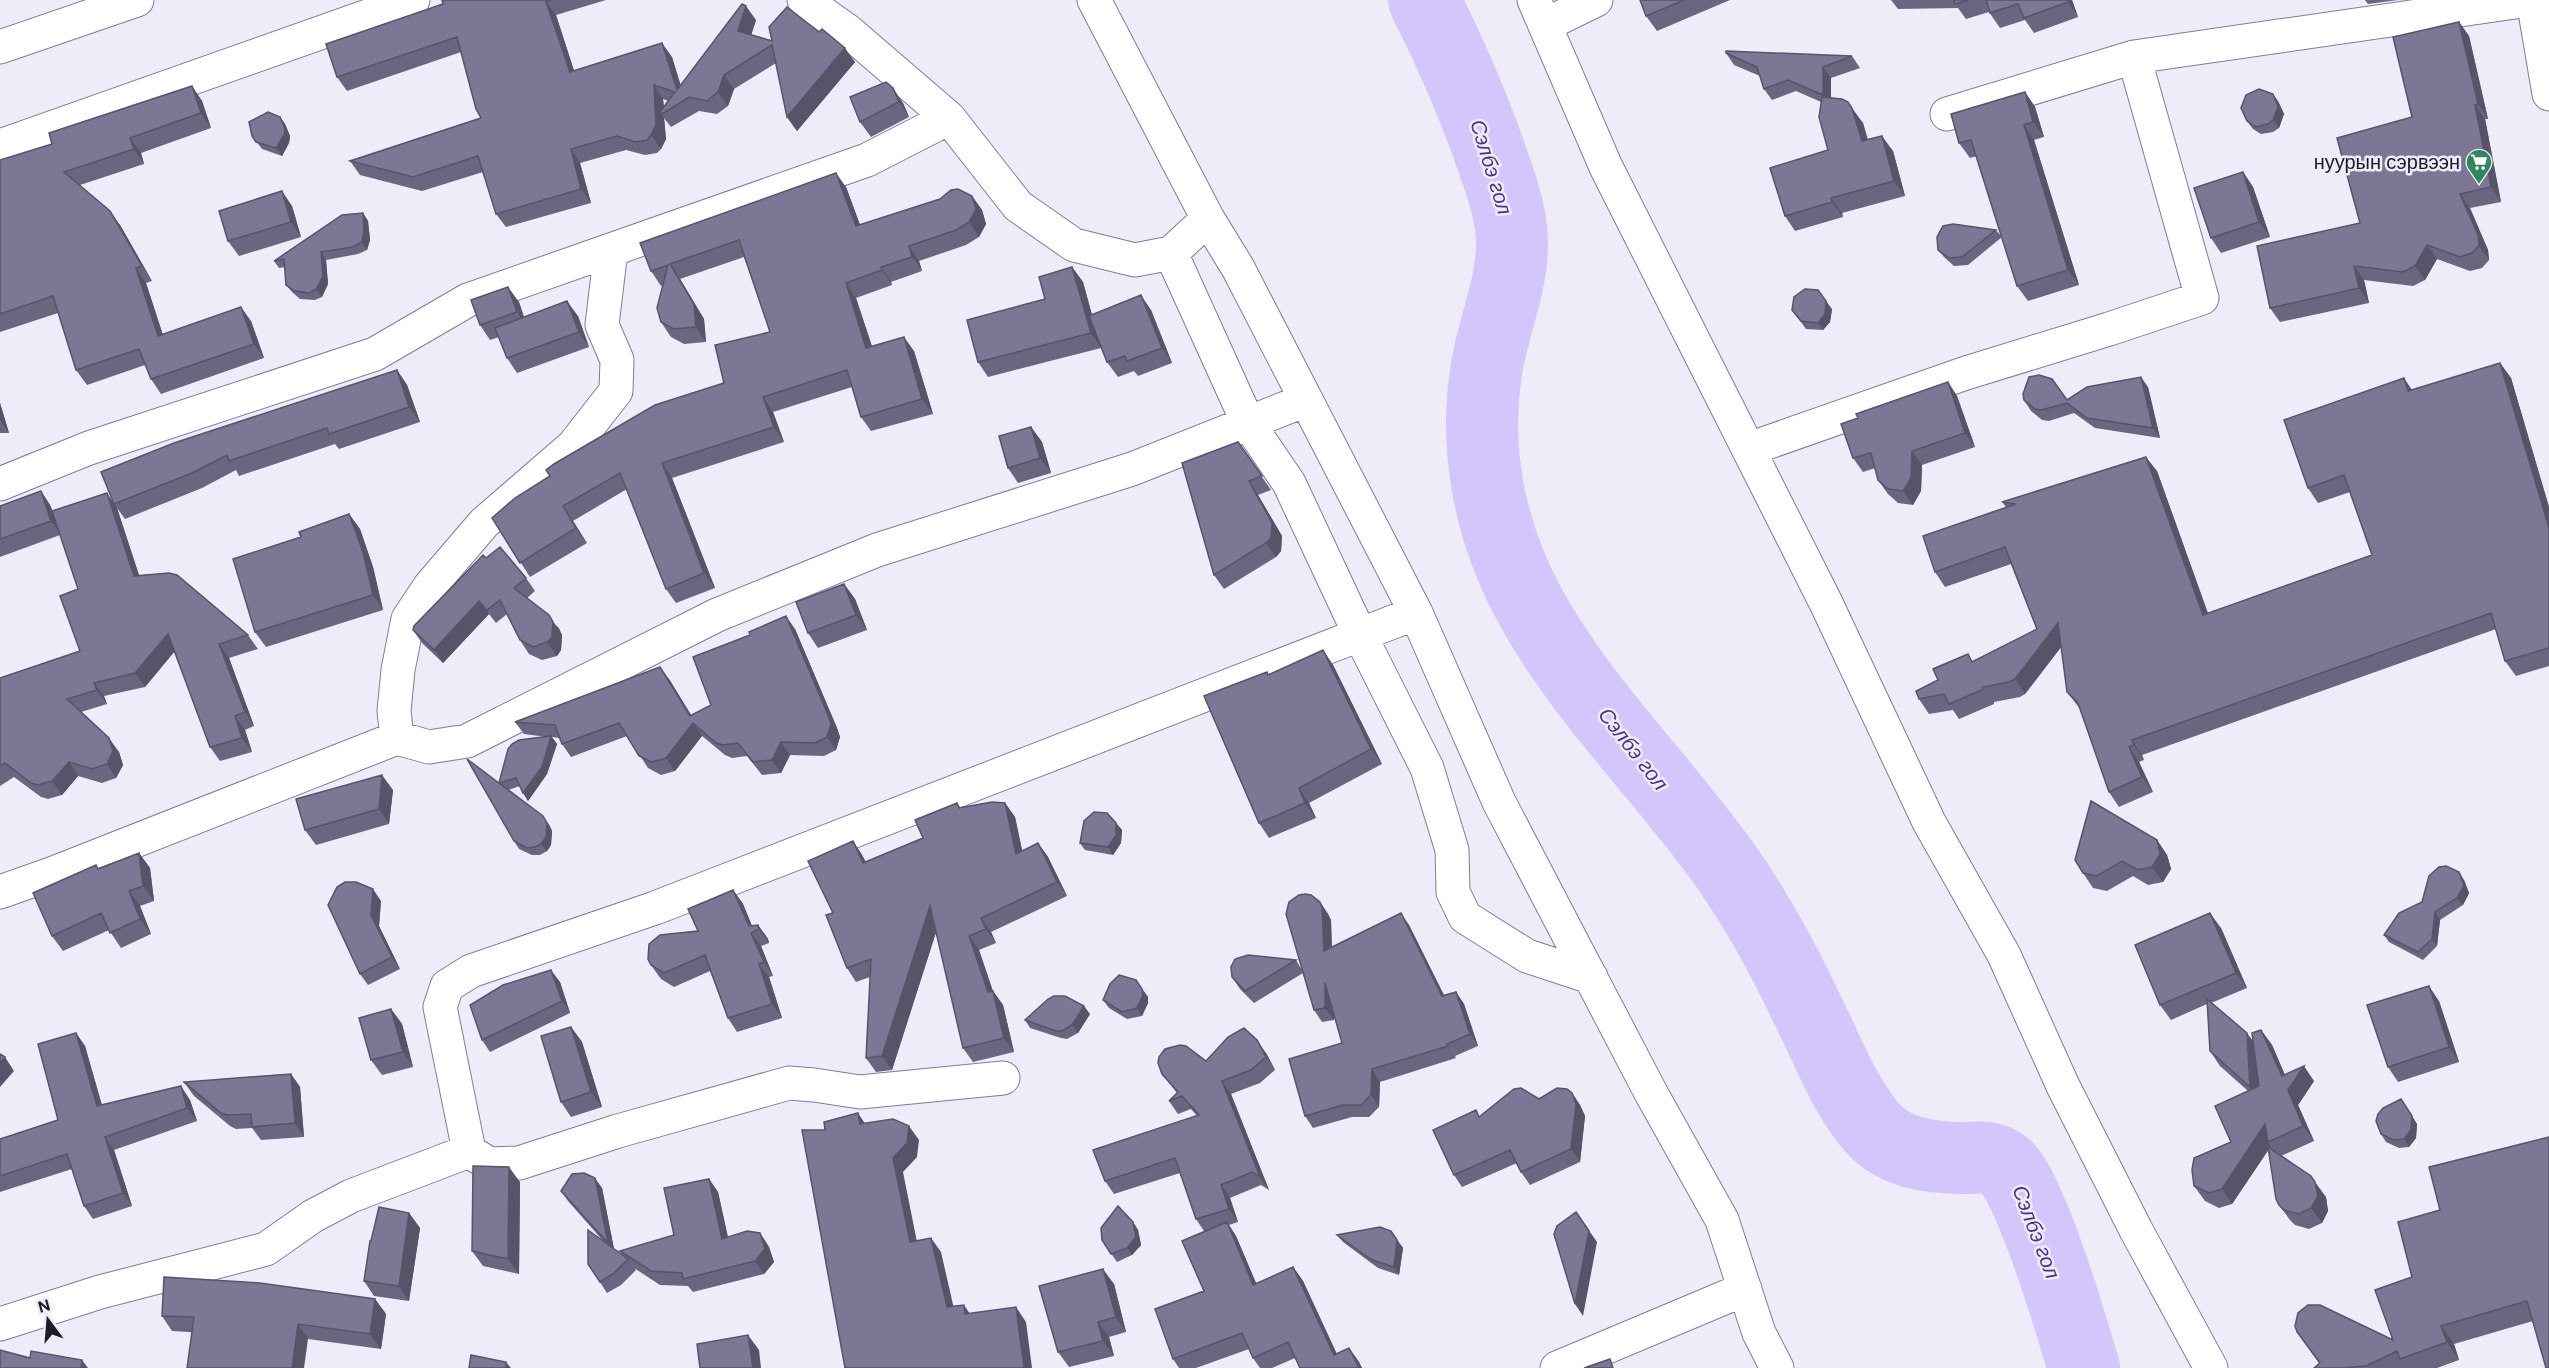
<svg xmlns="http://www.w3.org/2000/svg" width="2549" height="1368" viewBox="0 0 2549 1368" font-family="'DM Sans',sans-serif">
<rect width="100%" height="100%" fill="#efecfa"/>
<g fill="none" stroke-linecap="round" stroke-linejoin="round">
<path stroke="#d2c6fb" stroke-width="72" d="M1424,0C1451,54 1475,108 1494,165C1503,190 1512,217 1512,244C1512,288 1492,329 1486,372C1474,451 1490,530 1527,600C1579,699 1663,777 1727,868C1758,912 1784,960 1807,1009C1827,1048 1841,1089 1869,1124C1892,1153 1929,1158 1965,1158C1978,1157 1993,1156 2004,1165C2030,1184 2073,1331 2084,1368"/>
<g stroke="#827a9a" stroke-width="35">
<path id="minor" d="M804,0L848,31L949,118L1018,206L1074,245L1135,260L1171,253L1208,219L1238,268L1416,613L1499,802L1651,1093L1722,1220L1759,1333L1777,1368
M1094,0L1208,219
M1534,0L1606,167L1826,603L1929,822L2004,955L2063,1086L2136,1230L2211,1368
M1545,25L1596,0
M0,47L137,0
M1947,114L2134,57L2529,0
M0,146L413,0
M1171,253L1248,423L1289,483L1360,635L1427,768L1452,850L1453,892L1465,917L1527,956L1591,977
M1749,449L1966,373L2109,329L2202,298L2134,57
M0,484L89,448L375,354L468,300L867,160L949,118
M397,738L394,711L398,670L408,619L430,586L484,523L573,446L616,391L617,360L602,325L611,250
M0,892L51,874L397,738L429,747L467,741L717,615L877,550L1132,469L1306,400
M469,1151L489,1164L519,1163L618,1131L789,1083L814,1085L860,1092L1003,1078
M0,1324L100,1292L266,1249L313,1216L351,1196L469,1151L440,1007L447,986L471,971L655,908L1416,613
M1557,1368L1745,1289"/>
</g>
<g stroke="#827a9a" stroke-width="35">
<path id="secondary" d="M2533,0L2549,94"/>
</g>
<use href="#minor" stroke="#fff" stroke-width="33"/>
<use href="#secondary" stroke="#fff" stroke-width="33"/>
</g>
<path fill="#6c6580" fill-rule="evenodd" d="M442,0H606L556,15L574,71L672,57L680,85L756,20L751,35L855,62L797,131L787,117L776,63L734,89L728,106L717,114L699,111L671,127L664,118L666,139L661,149L657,153L645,155L626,150L580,163L591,203L506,227L496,214L483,172L422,191L360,175L350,161L481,118L461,52L347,91L337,77L443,4ZM663,99L668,101L664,106Z
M1640,0H1730L1657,31L1646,16Z
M1891,0H2072L2078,17L2034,33L2025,20L2000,28L1989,12L1966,19L1958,8L1898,9Z
M2365,0H2398L2368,4Z
M2459,22L2469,36L2488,119H2485L2501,202L2470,208L2488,250L2489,260L2482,268L2470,271L2437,259L2425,280L2413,286L2364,280L2369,303L2280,322L2270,308L2360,223Z
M1726,53L1852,56L1860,68L1831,78V98L1863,123L1868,140L1893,151L1905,196L1842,213L1843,217L1795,231L1785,216L1828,150L1821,102L1796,91L1772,100L1764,89L1760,76L1734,65Z
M886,82L903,103L909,117L871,137L860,122Z
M192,86L202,101L211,128L141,153L144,164L80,185L120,225L152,281L146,283L163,335L251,321L264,358L161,394L151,379L145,365L87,385L76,370L58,313L0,332V160L52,144Z
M2025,92L2035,107L2044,137L2034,140L2079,285L2028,301L2017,286L1977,156L1970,158L1959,143Z
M2278,101L2284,114L2279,128L2273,132L2261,134L2253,129L2247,121Z
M280,117L285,124L290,136L289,143L282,156L262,149L252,136Z
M2243,172L2253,187L2270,237L2221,253L2211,238Z
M846,187L860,225L972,196L982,210L986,224L979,237L966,245L919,261L922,271L891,282L892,285L856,298L872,346L914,351L933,414L871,431L861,417L852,387L773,412L784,442L672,478L715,588L676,603L666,589L627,489L573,521L587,543L530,577L492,518L724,383L770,332L744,257L680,279L704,319L706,342L684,344L671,337L661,322L663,285L661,286L651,271Z
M292,206L301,237L239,256L228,241Z
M363,213L368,221L370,240L367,250L358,254L326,260L328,284L322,297L315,300L300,299L292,292L286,285L285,267L279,268L274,261Z
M1996,230L2002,237L1968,265L1954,266L1944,257L1938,250Z
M1072,267L1083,282L1092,315L1151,310L1172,363L1138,376L1134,371L1118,377L1107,362L1101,348L988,377L978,362L1045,299Z
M519,302L524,317L578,316L589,347L517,373L507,358L499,337L490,340L480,325Z
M1832,309L1830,322L1823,330L1806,329L1792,310Z
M2500,363L2511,378L2549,507V666L2516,676L2505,661L2496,629L2142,755L2144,760L2139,762L2153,792L2119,807L2109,792L2080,709L2067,692L2061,647L2025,694L2020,697L1994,702V704L1959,719L1953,710L1929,714L1919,699L1974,662L2037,629L2011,564L1945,587L1935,572L2006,507L2002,502L2157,471L2208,614L2372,555L2350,492L2318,503L2308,488L2412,390Z
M397,370L407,385L420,422L339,449L335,444L239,476L236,470L202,488L125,519L117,508L139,576L248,635L258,649L229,658L254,726L245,730L252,752L220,761L210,747L175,651L145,687L104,696L107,704L81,712L119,752L123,765L116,778L102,783L78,776L62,795L48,799L41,797L14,777L0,786V678L80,651L78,589L60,535L0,557V506L41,491L50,505L53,512L114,503Z
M1948,382L1957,396L1975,447L1922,465L1921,491L1913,505L1898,503L1888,494L1878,480L1875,468L1863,472L1853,458L1858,418Z
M2148,387L2160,438L2095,428L2074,413L2049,421L2042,420L2031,411L2024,400H2067Z
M0,403L9,433H0Z
M1031,427L1042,442L1051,473L1018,483L1008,468Z
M1238,442L1271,490L1258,495L1282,536L1281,551L1276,557L1224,589L1214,575Z
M349,514L360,529L373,567L383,610L266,647L255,632L301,537Z
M486,558L526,578L535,591L527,598L559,628L562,635L561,650L557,656L542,660L529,654L520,640L507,614L496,623L489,614L443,663L422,643L413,630Z
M844,584L855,599L867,630L818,648L808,633Z
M795,629L837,728L840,737L836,750L824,756L790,755L781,773L762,775L747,756L732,758L725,755L702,736L675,771L661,775L648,768L627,736L571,757L562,744L559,738L552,737L557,744L547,774L528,801L520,786L508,790L549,824L552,831L551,845L547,851L540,855H532L519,849L514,841L499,783L547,737L524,734L515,722L669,679L691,715L711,705Z
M1323,650L1333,665L1382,764L1309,803L1316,818L1269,838L1259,823L1267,672L1269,675Z
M393,790L389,824L316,845L305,830Z
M957,803L960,807L1005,803L1015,817L1022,851L1038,843L1048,857L1067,896L991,932L996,943L979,950L993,991L1003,1005L1014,1052L973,1062L963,1048L936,932L892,1070L876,1072L866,1058L870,977L856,982L847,968L833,913L853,841L862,855L866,862L923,838Z
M1116,823L1122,830L1121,843L1113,855L1085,850L1080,843Z
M2157,840L2167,855L2171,869L2163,882L2148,885L2133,876L2107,891L2093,888L2083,873Z
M139,853L150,868L154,901L140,906L151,934L121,948L109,930L63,951L52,936L96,865L98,868Z
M2464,880L2469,893L2463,905L2440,920L2437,946L2423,960L2389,942L2384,935L2422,902Z
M733,890L743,904L752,926L758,925L768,939L769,943L761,946L773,976L769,977L782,1018L737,1032L728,1018L710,971L674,987L661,979L651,965L698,931Z
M381,901L379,926L400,969L368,985L360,974Z
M1320,902L1328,914L1331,920L1332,947L1409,925L1444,995L1456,992L1464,1004L1478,1046L1455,1056L1456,1058L1380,1082L1379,1107L1369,1117H1352L1313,1128L1305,1116L1342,1043L1334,1015V1020L1322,1022L1314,1010L1303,973L1254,1003L1240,989L1232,977L1296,960L1302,970Z
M2221,928L2247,988L2211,1003L2253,1041L2261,1030L2272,1045L2285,1075L2314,1081L2298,1105L2314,1141L2281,1156L2326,1197L2328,1211L2322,1223L2309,1229L2295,1225L2290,1220L2279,1205L2269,1149L2232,1204L2219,1208L2205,1201L2194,1186L2231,1142L2248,1091L2220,1066L2210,1051L2207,1004L2171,1020L2160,1005Z
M1136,980L1148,997V1003L1142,1016L1127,1019L1109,1008L1103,1000Z
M560,982L570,1013L490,1052L482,1040Z
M2439,1001L2459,1062L2398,1082L2388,1067Z
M391,1009L402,1024L413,1067L382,1075L371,1060Z
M1090,1014L1078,1033L1067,1039L1061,1038L1030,1028L1025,1020Z
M571,1027L582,1042L602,1107L571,1117L561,1102Z
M76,1033L85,1046L102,1105L190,1100L197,1121L114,1150L132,1206L93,1219L84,1206L72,1169L0,1192V1139L58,1120Z
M1266,1053L1275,1070L1260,1083L1231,1094L1269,1190L1261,1185L1230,1198L1238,1222L1229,1225L1236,1236L1256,1284L1293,1267L1303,1281L1337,1354L1349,1348L1359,1362L1362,1368H1300L1295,1358L1272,1368H1260L1253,1358L1249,1349L1196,1368H1179L1173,1359L1204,1291V1231L1196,1219L1180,1173L1114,1194L1105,1181L1197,1116L1191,1109L1178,1114L1169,1101L1177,1093L1162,1074L1206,1061Z
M291,1074L300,1087L304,1137L261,1140L252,1128L236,1129L230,1126L194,1096L184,1082Z
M1572,1093L1580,1105L1585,1116L1580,1162L1530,1185L1521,1172L1517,1163L1462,1187L1454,1175L1480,1116L1539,1099Z
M2401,1099L2417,1124L2416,1138L2409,1147L2399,1148L2386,1142L2381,1134Z
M2549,1137L2533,1321L2454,1344L2459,1360L2437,1368H2314L2319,1363L2297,1332L2393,1340L2412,1277L2440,1210Z
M709,1179L718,1192L728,1237L760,1233L769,1247L774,1262L764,1274L693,1292L688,1286L660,1285L634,1268L636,1270L621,1285L607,1293L588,1264L605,1243L568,1201L561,1191L602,1188L614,1249L622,1255L620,1251L674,1235Z
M520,1182L519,1274L483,1266L472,1251Z
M409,1213L420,1228L409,1301L374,1296L364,1281L371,1241Z
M1133,1222L1138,1230L1141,1245L1132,1255L1117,1262L1102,1240Z
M1391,1231L1403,1248L1399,1275L1378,1268L1343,1242L1337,1235Z
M1114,1284L1126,1332L1109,1337L1114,1356L1069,1367L1058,1352Z
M375,1299L386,1314L381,1349L308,1339L172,1331L162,1316Z"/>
<path fill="#585368" d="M2067,0H2072L2078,17L2068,2Z
M546,2L556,15L579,86L570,72Z
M746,6L756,20L748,45L738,31Z
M2459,22L2469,36L2488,119L2478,104Z
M662,43L672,57L685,99L677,90Z
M845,48L855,62L797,131L787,117Z
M1823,67L1831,78V106L1823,95Z
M724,75L734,89L728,106L718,92Z
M654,85L663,99L664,112H660L664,118L666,139L661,149L651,135Z
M192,86L202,101L211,128L201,113Z
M893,88L903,103L909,117L899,102Z
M2025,92L2035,107L2044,137L2033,122Z
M2273,94L2278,101L2284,114L2279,128L2273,120Z
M2475,105L2485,119L2501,202L2491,187Z
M1852,108L1863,123L1872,156L1862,141Z
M280,117L285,124L290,136L289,143L282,156L276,148Z
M2024,125L2034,140L2079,285L2068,270Z
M1882,136L1893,151L1905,196L1894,181Z
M130,138L141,153L144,164L134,149Z
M571,149L580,163L591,203L581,189Z
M2243,172L2253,187L2270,237L2259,222Z
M836,173L846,187L866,241L856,226Z
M282,191L292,206L301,237L291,222Z
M2460,194L2470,208L2488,250L2489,260L2479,246Z
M972,196L982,210L986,224L979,237L969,222Z
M1831,198L1842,213L1843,217L1832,202Z
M110,211L120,225L152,281L142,266Z
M363,213L368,221L370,240L367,250L362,242Z
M2427,245L2437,259L2425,280L2415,266Z
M909,246L919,261L922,271L912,257Z
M321,252L326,260L328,284L322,297L316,289Z
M670,264L680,279L704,319L706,342L696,327Z
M2354,266L2364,280L2369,303L2359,288Z
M881,267L891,282L892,285L882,270Z
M1072,267L1083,282L1101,348L1091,333Z
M136,268L146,283L168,351L158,336Z
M846,283L856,298L877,362L866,348Z
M508,287L519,302L527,327L517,312Z
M1141,295L1151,310L1172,363L1162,348Z
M567,301L578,316L589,347L579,332Z
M1826,301L1832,309L1830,322L1823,330L1818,323Z
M241,307L251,321L264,358L254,344Z
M904,337L914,351L933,414L922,399Z
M2500,363L2511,378L2549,507V528Z
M397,370L407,385L420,422L409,407Z
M2141,377L2148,387L2160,438L2153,428Z
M2404,378L2414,393L2408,391Z
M1948,382L1957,396L1975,447L1965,433Z
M763,397L773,412L784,442L774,427Z
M0,403L9,433L0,420Z
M1031,427L1042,442L1051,473L1040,458Z
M1912,451L1922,465L1921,491L1913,505L1903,491Z
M2146,457L2157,471L2214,630L2203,615Z
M662,463L672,478L715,588L704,573Z
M1249,481L1258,495L1282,536L1281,551L1276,557L1266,543Z
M41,491L50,505L61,535L51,521Z
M107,493L117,508L144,590L134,576Z
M563,506L573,521L587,543L576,528Z
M349,514L360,529L373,567L383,610L373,595Z
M844,584L855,599L867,630L856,615Z
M479,601L489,614L443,663L434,650Z
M549,615L562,635L561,650L557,656L547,642Z
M786,616L795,629L837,728L840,737L836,750L827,737Z
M2058,623L2068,638L2025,694L2015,679Z
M168,634L178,647L145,687L135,673Z
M219,644L229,658L254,726L245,712Z
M1323,650L1333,665L1382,764L1371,749Z
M660,667L669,679L699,728L690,716Z
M94,683L104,696L107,704L97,690Z
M235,716L245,730L252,752L242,738Z
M693,723L702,736L675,771L666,758Z
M551,736L557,744L547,774L528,801L523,793Z
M109,738L119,752L123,765L116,778L107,764Z
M2132,740L2142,755L2144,760L2134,745Z
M781,742L790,755L781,773L772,760Z
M2129,747L2139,762L2153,792L2142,777Z
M69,762L78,776L62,795L52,781Z
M382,775L393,790L389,824L379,809Z
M1299,788L1309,803L1316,818L1305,803Z
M1005,803L1015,817L1026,868L1016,854Z
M543,816L552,831L551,845L547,851L541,844Z
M1116,823L1122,830L1121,843L1113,855L1108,847Z
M2157,840L2167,855L2171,869L2163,882L2152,867Z
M853,841L862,855L873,877L863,863Z
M1038,843L1048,857L1067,896L1057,882Z
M139,853L150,868L154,901L143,886Z
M2459,872L2464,880L2469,893L2463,905L2457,898Z
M373,889L381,901L379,926L400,969L392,957L371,915Z
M733,890L743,904L754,931L749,926Z
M129,891L140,906L151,934L140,919Z
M1320,902L1328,914L1331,920L1332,963L1324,951Z
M930,906L940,920L892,1070L882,1056Z
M2435,912L2440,920L2437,946L2432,939Z
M1401,913L1409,925L1450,1008L1442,996Z
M2210,913L2221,928L2247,988L2236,973Z
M981,918L991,932L996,943L986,929Z
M758,925L768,939L769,943L759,929Z
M751,933L761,946L773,976L764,962Z
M969,936L979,950L994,995L993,991L1003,1005L1014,1052L1004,1038Z
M759,964L769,977L782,1018L772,1004Z
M551,970L560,982L570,1013L562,1001Z
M1325,983L1333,995L1334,1020L1325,1008Z
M2429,986L2439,1001L2459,1062L2449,1047Z
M1142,989L1148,997V1003L1142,1016L1137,1008Z
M1456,992L1464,1004L1478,1046L1470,1034Z
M1084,1006L1090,1014L1078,1033L1072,1025Z
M391,1009L402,1024L413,1067L403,1052Z
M571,1027L582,1042L602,1107L591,1092Z
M2261,1030L2272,1045L2290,1087L2304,1066L2314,1081L2298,1105L2314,1141L2303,1126Z
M76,1033L85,1046L106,1120L97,1106Z
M2247,1033L2258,1048L2261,1102L2250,1087Z
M1257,1040L1266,1053L1275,1070L1266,1057Z
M5,1057L14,1071L0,1087V1063Z
M1372,1069L1380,1082L1379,1107L1371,1095Z
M291,1074L300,1087L304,1137L295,1123Z
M1222,1081L1231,1094L1269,1190L1260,1177Z
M181,1086L190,1100L197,1121L187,1108Z
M1572,1093L1580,1105L1585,1116L1580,1162L1571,1149Z
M2401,1099L2417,1124L2416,1138L2409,1147L2404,1139Z
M858,1113L868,1128L860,1124Z
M2265,1124L2268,1142L2271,1146L2232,1204L2222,1189Z
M909,1126L919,1140L917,1157L903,1172L920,1257L910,1242L893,1158Z
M105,1137L114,1150L132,1206L123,1193Z
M509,1167L520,1182L519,1274L508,1259Z
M595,1178L602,1188L615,1254L608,1243Z
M709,1179L718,1192L731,1252L722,1239Z
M2315,1182L2326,1197L2328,1211L2322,1223L2311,1208Z
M1221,1185L1230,1198L1238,1222L1229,1209Z
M1576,1212L1597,1242L1583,1316L1575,1304Z
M409,1213L420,1228L409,1301L399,1286Z
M1133,1222L1138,1230L1141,1245L1132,1255L1127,1248Z
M1227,1222L1236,1236L1263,1299L1253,1285Z
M760,1233L769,1247L774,1262L764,1274L755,1261Z
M931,1238L941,1252L957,1322L947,1307Z
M1397,1240L1403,1248L1399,1275L1394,1267Z
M1293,1267L1303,1281L1343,1368L1334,1355Z
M1103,1269L1114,1284L1126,1332L1116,1317Z
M375,1299L386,1314L381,1349L370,1334Z
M964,1305L974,1320L965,1314Z
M1016,1307L1026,1322L1032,1368H1024Z
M1098,1322L1109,1337L1114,1356L1103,1341Z
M298,1324L308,1339L304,1368H292Z
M2441,1326L2454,1344L2459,1360L2447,1342Z
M748,1335L759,1350L761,1368H753Z
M1349,1348L1359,1362L1362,1368H1359Z
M82,1360L88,1368H81Z
M506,1362L511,1368H506Z"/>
<path fill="#7d7695" stroke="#585368" stroke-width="1.5" d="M442,0H551L546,2L570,72L662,43L677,90L742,4L746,6L738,31L772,41L769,27L787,7L819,32L822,29L845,48L787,117L772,45L724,75L718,92L707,101L689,97L662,114L660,112L675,92L654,85L656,125L651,135L647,140L635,142L617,136L571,149L581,189L496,214L478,156L413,177L350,161L481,118L476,109L457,37L337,77L326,44L443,4Z
M1640,0H1684L1646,16Z
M1954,0H1969L1955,4Z
M1986,0H2067L2068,2L2024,18L2018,4L1990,13Z
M2459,22L2478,104L2475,105L2491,187L2460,194L2478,235L2479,246L2472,253L2460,257L2427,245L2415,266L2403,272L2354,266L2359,288L2270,308L2257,246L2360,223L2337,138L2412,117L2393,37Z
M1726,51L1852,56L1823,67V95L1788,80L1764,89L1757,67L1726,53Z
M886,82L893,88L899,102L860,122L850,97Z
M192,86L201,113L130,138L134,149L64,172L110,211L142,266L136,268L158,336L241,307L254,344L151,379L139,349L76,370L53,296L0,314V160L52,144L49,133Z
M2259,89L2273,94L2278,107L2273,120L2268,124L2256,127L2247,121L2241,108L2246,95Z
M2025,92L2033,122L2024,125L2068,270L2017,286L1971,140L1959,143L1951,114Z
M1822,97L1842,99L1848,102L1852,108L1862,141L1882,136L1894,181L1831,198L1832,202L1785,216L1770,168L1828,150L1819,117Z
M268,112L280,117L285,129L284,135L276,148L256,142L252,136L249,122Z
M2243,172L2259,222L2211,238L2194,188Z
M836,173L856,226L940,199L951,190L958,189L972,196L976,209L969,222L956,230L909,246L912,257L881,267L882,270L846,283L866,348L904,337L922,399L861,417L847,370L763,397L774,427L662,463L704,573L666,589L620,473L563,506L576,528L520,563L492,518L515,498L550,476L546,470L554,464L655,405L724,383L715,345L770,332L739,240L670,264L694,304L696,327L674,329L661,322L657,308L668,265L651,271L640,243Z
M282,191L291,222L228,241L219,211Z
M363,213L364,232L362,242L353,247L321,252L323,276L316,289L309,293L295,291L286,285L284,259L274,261L342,215Z
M1953,224L1996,230L1962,257L1949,258L1938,250L1937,237L1943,226Z
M1072,267L1091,333L978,362L967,320L1045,299L1039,277Z
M508,287L517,312L480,325L471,300Z
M1805,289L1818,290L1826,301L1825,314L1818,323L1801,321L1792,310L1794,297Z
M1141,295L1162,348L1127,361L1125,356L1107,362L1089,316Z
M567,301L579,332L507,358L495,328Z
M2500,363L2549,528V648L2505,661L2491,613L2132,740L2134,745L2129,747L2142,777L2109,792L2078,703L2067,692L2058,623L2015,679L2009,682L1983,687L1984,689L1949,704L1944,694L1919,699L1916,691L1938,680L1933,669L1968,654L1972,662L2037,629L2005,547L1935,572L1923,536L2016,504L2002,502L2146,457L2203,615L2372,555L2344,475L2308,488L2284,420L2404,378L2408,391Z
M397,370L409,407L329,434L327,428L229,461L227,455L192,473L114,504L101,472L174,443Z
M2039,375L2052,379L2067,400L2087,387L2141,377L2153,428L2087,418L2067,403L2041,410L2035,409L2024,400L2023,394L2029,377Z
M1948,382L1965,433L1912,451L1911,478L1903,491L1888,489L1878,480L1871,453L1853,458L1841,424L1858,418L1856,414Z
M1031,427L1040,458L1008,468L999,436Z
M1238,442L1262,476L1249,481L1272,523L1271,538L1266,543L1214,575L1182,463Z
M41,491L51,521L0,539V506Z
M107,493L134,576L169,573L177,575L248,635L219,644L245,712L235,716L242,738L210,747L168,634L135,673L94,683L97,690L67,699L109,738L113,751L107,764L92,769L69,762L52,781L38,785L31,783L5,763L0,766V678L80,651L60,596L78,589L52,511Z
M349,514L363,552L373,595L255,632L233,559L301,537L299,532Z
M500,547L526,578L514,588L549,615L553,622L552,637L547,642L533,647L520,640L500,600L487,610L479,601L434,650L413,630L414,626L483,555L486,558Z
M844,584L856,615L808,633L796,602Z
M786,616L828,715L831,724L827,737L815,743L781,742L772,760L753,762L738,743L723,745L716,743L693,723L666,758L652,762L639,756L619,723L562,744L555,725L515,722L660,667L690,716L711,705L693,657L750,635L749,632Z
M1323,650L1371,749L1299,788L1305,803L1259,823L1204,696L1267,672L1268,675Z
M551,736L542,767L523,793L516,778L499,783L543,816L547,823L546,837L541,844L535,847L527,848L514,841L467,759L499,783L508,749L512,744L519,740Z
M382,775L379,809L305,830L296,799Z
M2091,801L2157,840L2160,854L2152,867L2138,870L2122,861L2097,876L2083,873L2075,860Z
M992,802L1005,803L1016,854L1038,843L1057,882L981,918L986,929L969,936L988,992L993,991L1004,1038L963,1048L930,906L882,1056L866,1058L871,959L847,968L826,915L833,913L808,861L853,841L863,863L923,838L915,820L957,803L959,808Z
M1094,812L1107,813L1116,823V835L1108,847L1080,843L1084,821Z
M139,853L143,886L129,891L140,919L110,933L101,913L52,936L33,893L96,865L98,869Z
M2446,866L2459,872L2464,885L2457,898L2435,912L2432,939L2418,952L2384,935L2399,913L2422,902L2429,876L2439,867Z
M345,882H356L373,889L371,915L392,957L360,974L328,905L337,887Z
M733,890L749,926L758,925L759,929L751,933L764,962L759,964L772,1004L728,1018L705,955L664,973L651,965L648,959L649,944L660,935L698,931L688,909Z
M1305,894L1311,895L1320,902L1322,908L1324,951L1401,913L1442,996L1456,992L1470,1034L1447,1044L1448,1046L1372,1069L1371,1095L1361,1105H1343L1305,1116L1289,1059L1342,1043L1325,983V1008L1314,1010L1286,914L1289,902L1299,895Z
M2210,913L2236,973L2160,1005L2135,945Z
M1248,955L1296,960L1245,991L1232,977L1231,967L1235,959Z
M551,970L562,1001L482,1040L470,1005L503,985Z
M1119,975L1136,980L1142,989L1143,995L1137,1008L1122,1012L1103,1000L1110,984Z
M2429,986L2449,1047L2388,1067L2367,1005Z
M1054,996H1065L1084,1006L1072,1025L1062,1031H1056L1025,1020L1048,999Z
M2207,999L2247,1033L2250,1087L2210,1051Z
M391,1009L403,1052L371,1060L359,1018Z
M571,1027L591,1092L561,1102L541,1036Z
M1244,1028L1257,1040L1266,1057L1251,1070L1222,1081L1260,1177L1252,1172L1221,1185L1229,1209L1196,1219L1175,1158L1105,1181L1093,1150L1199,1115L1182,1096L1169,1101L1178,1092L1162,1074L1158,1063L1159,1057L1165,1049L1180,1045L1186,1046L1206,1061L1228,1037Z
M2261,1030L2282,1076L2304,1066L2288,1090L2303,1126L2268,1142L2265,1124L2222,1189L2209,1193L2194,1186L2192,1170L2194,1158L2231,1142L2215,1106L2259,1086L2252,1033Z
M76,1033L97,1106L181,1086L187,1108L105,1137L123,1193L84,1206L67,1154L0,1176V1139L58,1120L38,1044Z
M0,1054L5,1057L0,1063Z
M291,1074L295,1123L252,1127L251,1114L227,1115L221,1113L184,1082Z
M1521,1088L1539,1099L1557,1088L1567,1089L1572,1093L1576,1104L1571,1149L1521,1172L1510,1150L1454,1175L1433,1130L1476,1110L1479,1117L1514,1089Z
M2401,1099L2412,1116L2411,1130L2404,1139L2393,1140L2381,1134L2376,1121L2378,1114L2383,1108Z
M858,1113L860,1124L893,1119L909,1126L907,1143L893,1158L910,1242L931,1238L947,1307L964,1305L965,1314L1016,1307L1024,1368H845L802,1130H825L824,1122Z
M2549,1137V1368H2546L2527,1301L2441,1326L2447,1342L2400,1359L2397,1351L2366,1366L2341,1368H2314L2320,1363L2297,1332L2295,1326L2298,1313L2308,1305H2320L2393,1340L2375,1290L2412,1277L2398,1222L2440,1210L2429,1167Z
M2268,1147L2311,1176L2315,1182L2318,1196L2311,1208L2299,1214L2284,1210L2279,1205L2276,1199Z
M473,1166L509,1167L508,1259L472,1251Z
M584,1173L595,1178L608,1243L561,1191L572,1174Z
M709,1179L722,1239L747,1231L760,1233L765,1249L755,1261L683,1279L682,1273L651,1271L620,1251L674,1235L664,1188Z
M1118,1206L1133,1222L1136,1237L1127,1248L1111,1254L1102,1240L1101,1228Z
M379,1207L409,1213L399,1286L364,1281L370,1241H371Z
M1576,1212L1589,1231L1575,1304L1554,1234L1557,1226Z
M1227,1222L1253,1285L1293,1267L1334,1355L1349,1348L1359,1368H1300L1288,1342L1253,1358L1242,1333L1173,1359L1155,1309L1204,1291L1182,1241Z
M1380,1227L1391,1231L1397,1240L1394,1267L1372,1260L1337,1235Z
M588,1230L628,1259L613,1274L600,1282L588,1264Z
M1103,1269L1116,1317L1098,1322L1103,1341L1058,1352L1039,1286Z
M164,1277L260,1283L375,1299L370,1334L298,1324L292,1368H187L194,1317L162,1316Z
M748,1335L753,1368H700L697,1344Z
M0,1350L30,1358L31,1351L82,1360L81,1368H0Z
M471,1355L506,1362V1368H469Z
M1610,1359L1613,1368H1584Z"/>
<defs>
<g id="supermarket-pin" transform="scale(1.35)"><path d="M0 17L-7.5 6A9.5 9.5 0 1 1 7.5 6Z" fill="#2f885d" stroke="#efecfa"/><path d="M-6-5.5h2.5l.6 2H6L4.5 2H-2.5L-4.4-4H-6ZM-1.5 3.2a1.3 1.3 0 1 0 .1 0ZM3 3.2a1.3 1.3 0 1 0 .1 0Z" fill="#fff"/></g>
</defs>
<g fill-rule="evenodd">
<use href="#supermarket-pin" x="2479" y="162"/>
</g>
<g text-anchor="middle" stroke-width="5" stroke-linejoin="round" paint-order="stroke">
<g font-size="20" fill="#1e1b28" stroke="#efecfa" text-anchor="end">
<text x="2460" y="169">нуурын сэрвээн</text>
</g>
<g font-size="21" font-style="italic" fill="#4d3480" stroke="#efecfa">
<text transform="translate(1491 167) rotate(73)" y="7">Сэлбэ гол</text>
<text transform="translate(1633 749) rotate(52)" y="7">Сэлбэ гол</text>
<text transform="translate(2036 1232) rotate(69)" y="7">Сэлбэ гол</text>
</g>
</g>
<g transform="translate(48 1320) rotate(344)" stroke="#efecfa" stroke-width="4.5" paint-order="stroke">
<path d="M0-4.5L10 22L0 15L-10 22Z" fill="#1e1b28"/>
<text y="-9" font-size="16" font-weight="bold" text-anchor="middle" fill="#1e1b28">N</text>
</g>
</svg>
